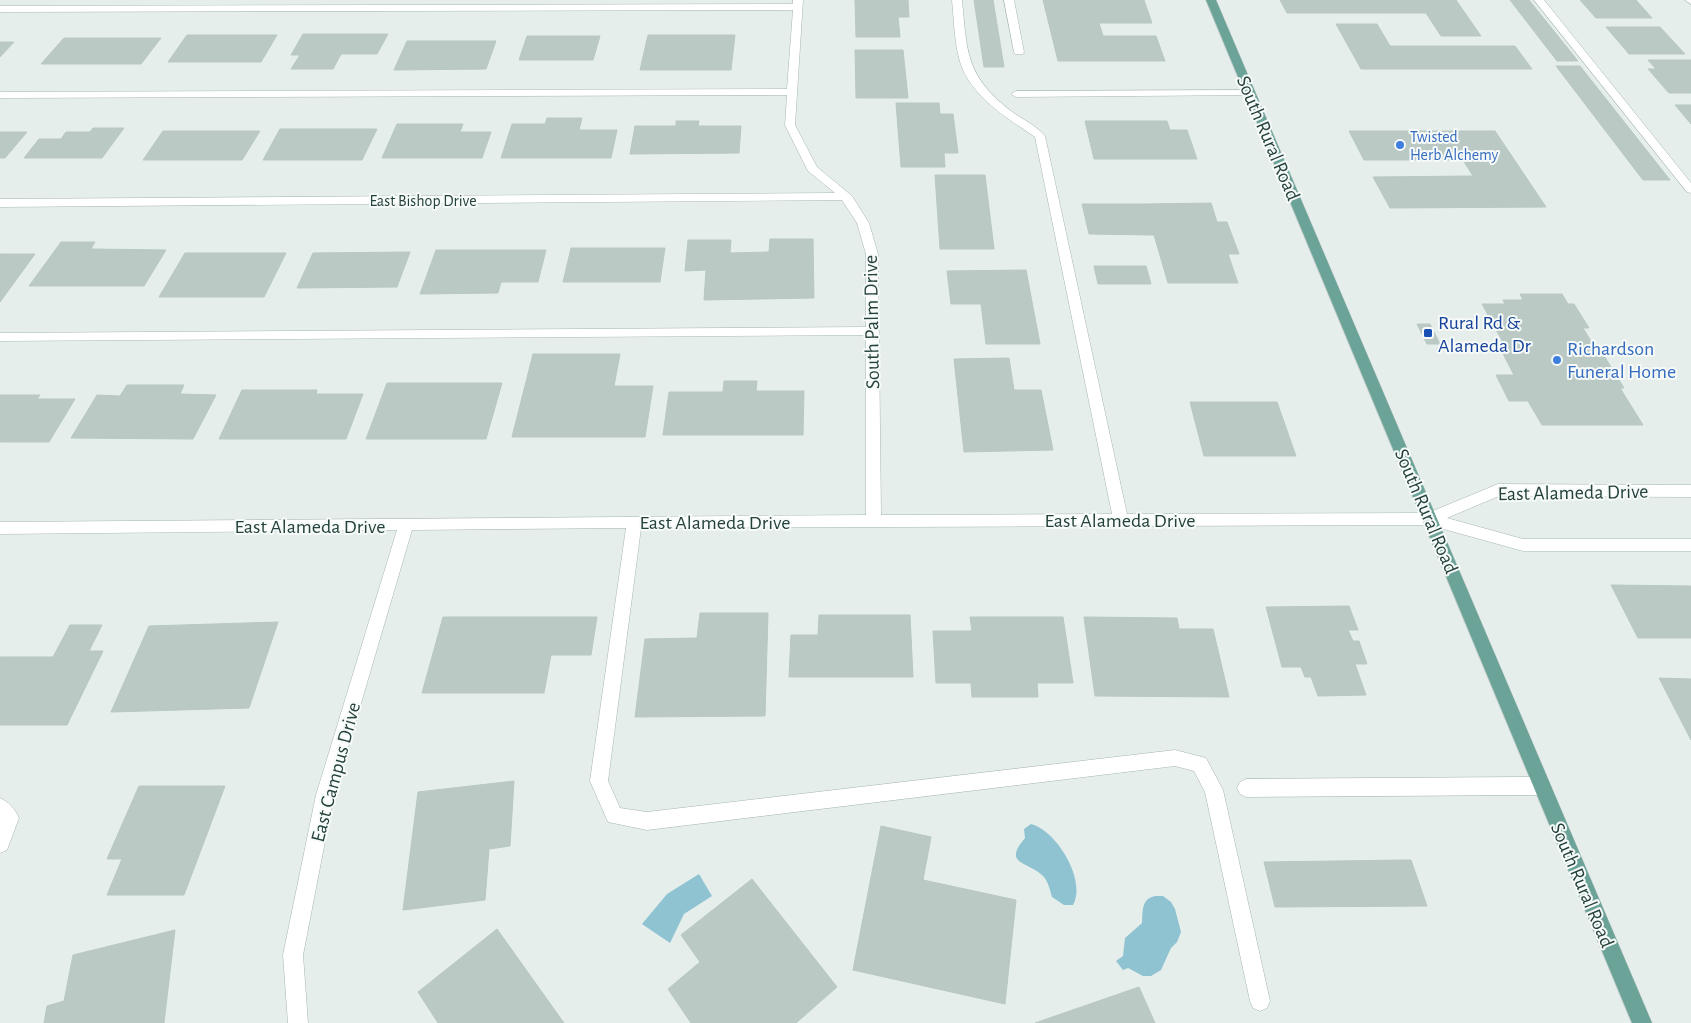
<svg xmlns="http://www.w3.org/2000/svg" width="1691" height="1023" viewBox="0 0 1691 1023" font-family="'Alegreya Sans',sans-serif">
<rect width="100%" height="100%" fill="#e5eeeb"/>
<path fill="#8fc3d2" d="M1031,824C1056,830 1087,880 1073,905H1064L1052,897C1050,890 1048,881 1043,876C1028,861 1002,865 1025,838L1024,829Z
M699,874L712,896L684,914L670,943L642,924L667,894Z
M1155,896H1163L1171,902L1175,909L1181,932L1177,942L1171,948L1161,970L1151,976H1143L1128,968L1123,970L1116,961L1123,956L1125,938L1142,923C1143,911 1141,899 1155,896Z"/>
<path fill="#bbc9c4" stroke="#b8c8c2" d="M855,0H908L909,17H898L900,37H856Z
M974,0H993L1004,67H984Z
M1043,0H1144L1152,23H1099L1103,36H1156L1165,61H1058Z
M1280,0H1456L1481,36H1441L1426,13H1287Z
M1510,0H1529L1578,61H1557Z
M1580,0H1636L1652,18H1596Z
M1336,24H1377L1390,46H1515L1532,69H1361Z
M1606,27H1660L1685,54H1629Z
M303,34H388L377,54H341L333,69H291L300,55H291Z
M187,35H277L261,62H168Z
M648,35H735L731,70H640Z
M527,36H600L593,60H519Z
M64,38H161L141,64H41Z
M407,41H496L486,69L394,70Z
M0,42H14L0,57Z
M855,50H903L908,98H856Z
M1648,60H1691V93H1669L1648,69H1656Z
M1556,66H1580L1670,180H1643Z
M896,103H939L940,114H953L958,153H944L945,167H901Z
M1675,105H1691V124Z
M547,118H582L579,130H617L611,158H501L512,124H545Z
M676,121H699L698,126H741L739,153L630,154L635,126H676Z
M1085,121H1167L1170,130H1187L1197,159H1094Z
M397,124H463L460,132H491L482,158H382Z
M93,128H124L102,158H24L39,139H61L66,132H90Z
M280,129H377L362,160H263Z
M163,131H260L242,160H143Z
M1349,131H1495L1546,207L1390,208L1373,177L1473,176L1463,160H1364Z
M0,132H27L5,158H0Z
M935,175H985L994,249H940Z
M1211,203L1217,222H1227L1239,254H1228L1238,283H1168L1145,204Z
M1082,204H1145L1154,235L1089,234Z
M770,239H813L814,298L704,300L706,270L685,271L688,240H731L730,253L769,252Z
M61,242H95L91,249L166,250L144,286H29Z
M571,248H665L660,282H563Z
M436,250H546L538,282H501L498,293L420,294Z
M410,252L397,287L297,288L313,253Z
M185,253H286L264,297H159Z
M0,254H35L0,302Z
M1094,266H1146L1151,284H1098Z
M1026,270L1040,344H986L981,304H951L947,271Z
M1520,294H1562L1568,304H1574L1589,328H1583L1594,346H1598L1624,388H1620L1643,425H1542L1528,401H1509L1496,375H1514L1499,346H1505L1482,304H1505L1503,300H1523Z
M1417,324H1430L1440,344H1427Z
M533,354H620L614,386H653L645,437H512Z
M1009,358L1014,390H1041L1053,450L964,452L954,359Z
M724,381H757L756,391H804L803,435H663L669,392H723Z
M387,383H502L486,439H366Z
M127,385H184L180,394L216,395L193,439L71,438L97,395L120,396Z
M242,390H317L316,394H363L346,439H219Z
M0,395H40L37,399H75L49,442H0Z
M1190,402H1277L1296,456H1204Z
M1611,585L1691,586V638H1638Z
M1349,606L1358,630H1348L1353,641H1359L1367,664H1355L1366,695L1318,696L1311,677H1305L1301,667H1282L1266,607Z
M700,613H768L765,716L635,717L645,639L697,638Z
M819,615H910L913,677H789L791,635H818Z
M443,617H597L591,655H551L544,693H422Z
M970,617H1063L1073,683H1037L1038,697H972L971,683H936L933,631H972Z
M1084,617L1177,618L1179,629H1213L1229,697L1095,696Z
M278,622L249,708L111,712L149,626Z
M70,625H102L89,651H103L67,725H0V657H53Z
M1659,678L1691,679V740Z
M514,781L510,846L489,849L485,900L403,910L418,792Z
M139,786H225L184,895H107L122,859H107Z
M881,826L931,837L923,880L1016,900L1005,1004L853,970Z
M1403,860H1411L1427,906L1275,907L1264,862Z
M752,879L837,987L796,1023H691L668,989L700,962L681,935Z
M497,929L564,1023H438L418,992Z
M175,930L164,1023H44L47,1006L64,1001L73,955Z
M1139,987L1155,1023H1035Z"/>
<g fill="none" stroke-linecap="round" stroke-linejoin="round">
<g stroke="#a7b7b3" stroke-width="1">
<path id="minor" d="M793,0H803L795,125L817,167L852,196L869,223L878,254L881,515L1112,514L1035,137C1006,117 968,95 959,58C954,39 954,19 952,0H962C967,53 966,76 1011,111C1022,119 1037,126 1045,136L1127,514L1428,513L1498,484L1691,485V497L1499,496L1447,518L1523,539H1691V551H1523L1429,525L641,528L608,781L620,808L647,812L1175,750L1206,758L1223,790L1270,1001L1267,1008L1260,1011L1253,1008L1250,1001L1205,792L1194,771L1175,766L647,830L608,822L590,781L626,528L412,530L334,795L303,955L308,1023H288L283,955L316,795L397,530L0,534V522L866,515V335L0,341V333L866,327V254L857,223L842,200L0,207V199L835,193L808,171L785,125L787,95L0,98V92L787,89L793,10L0,12V6L793,4Z
M1004,0H1014L1024,52L1023,54H1015L1014,52Z
M1534,0H1544L1691,183V193L1687,192Z
M1685,0H1691V4Z
M1250,90L1255,93L1254,95L1016,97L1011,94L1016,91Z
M1541,777L1547,780L1550,786L1547,792L1541,795L1246,797L1240,794L1237,788L1240,782L1246,779Z
M0,798C9,802 15,809 19,818L7,850L0,853Z"/>
</g>
<g stroke="#c2cac8" stroke-width="1">
<path id="major" d="M1206,0H1216L1652,1023H1632Z"/>
</g>
<use href="#minor" fill="#fff" fill-rule="evenodd"/>
<use href="#major" fill="#6ba399" fill-rule="evenodd"/>
</g>
<g fill="#3f7fe0" stroke="#f6faf9" stroke-width="2">
<circle cx="1400" cy="145" r="5"/>
<circle cx="1557" cy="360" r="5"/>
</g>
<rect fill="#1a4fb4" stroke="#f6faf9" stroke-width="2" x="1423" y="328" width="10" height="10" rx="2.5"/>
<g text-anchor="middle" stroke-width="4" stroke-linejoin="round" paint-order="stroke">
<g font-size="16" fill="#366cbe" stroke="#f6faf9" text-anchor="start">
<text x="1410" y="142">Twisted<tspan x="1410" dy="18">Herb Alchemy</tspan></text>
</g>
<g font-size="16" fill="#24413b" stroke="#f6faf9">
<text x="423" y="206">East Bishop Drive</text>
</g>
<g font-size="20" fill="#24413b" stroke="#f6faf9">
<text transform="translate(1269 138) rotate(67)" y="7">South Rural Road</text>
<text transform="translate(871 322) rotate(-91)" y="7">South Palm Drive</text>
<text transform="translate(1573 492) rotate(-1)" y="7">East Alameda Drive</text>
<text transform="translate(1427 511) rotate(67)" y="7">South Rural Road</text>
<text x="1120" y="527">East Alameda Drive</text>
<text x="715" y="529">East Alameda Drive</text>
<text x="310" y="533">East Alameda Drive</text>
<text transform="translate(335 772) rotate(-75)" y="7">East Campus Drive</text>
<text transform="translate(1583 885) rotate(67)" y="7">South Rural Road</text>
</g>
<g font-size="20" fill="#164399" stroke="#f6faf9" text-anchor="start">
<text x="1438" y="329">Rural Rd &amp;<tspan x="1438" dy="23">Alameda Dr</tspan></text>
</g>
<g font-size="20" fill="#366cbe" stroke="#f6faf9" text-anchor="start">
<text x="1567" y="355">Richardson<tspan x="1567" dy="23">Funeral Home</tspan></text>
</g>
</g>
</svg>
